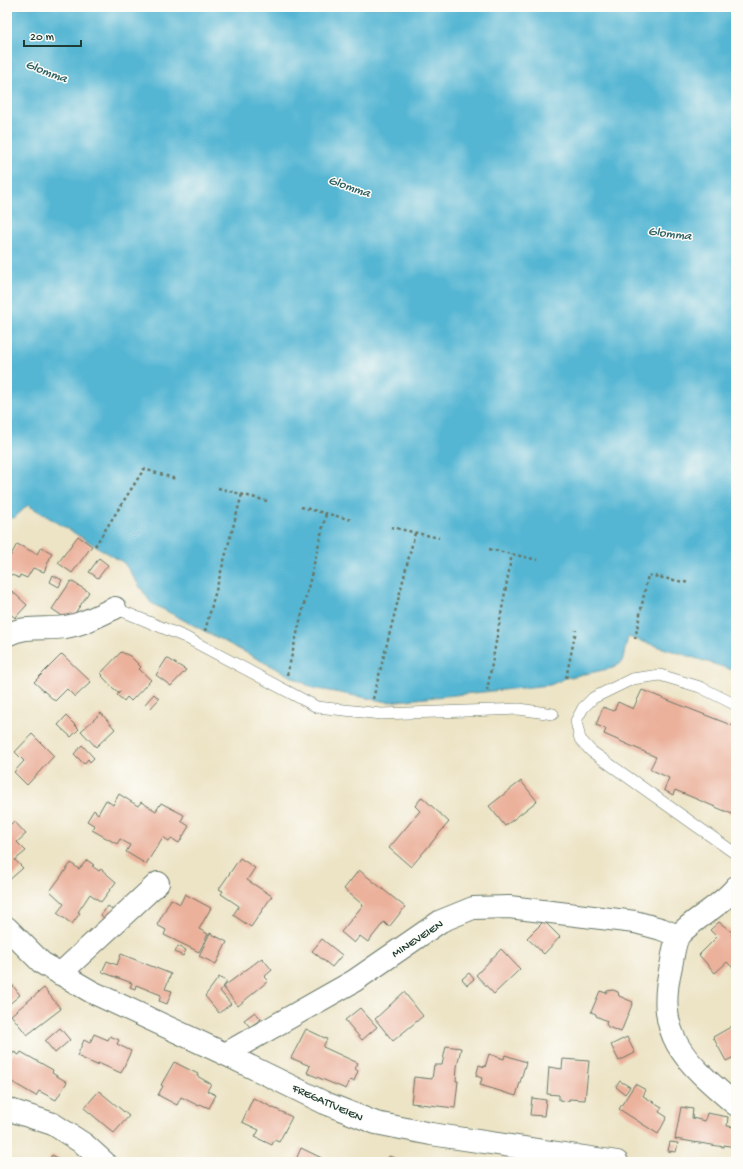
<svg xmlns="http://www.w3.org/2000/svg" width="743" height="1169" viewBox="0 0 743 1169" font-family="'Gochi Hand',sans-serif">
<rect width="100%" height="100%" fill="#fdfcf7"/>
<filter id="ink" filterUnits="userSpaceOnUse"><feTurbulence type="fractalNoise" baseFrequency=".025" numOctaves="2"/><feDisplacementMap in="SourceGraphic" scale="8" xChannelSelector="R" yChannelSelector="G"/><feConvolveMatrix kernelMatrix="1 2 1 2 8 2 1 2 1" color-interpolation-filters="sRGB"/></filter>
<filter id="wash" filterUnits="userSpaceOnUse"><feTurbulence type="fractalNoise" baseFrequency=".012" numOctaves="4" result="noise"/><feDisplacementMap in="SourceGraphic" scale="16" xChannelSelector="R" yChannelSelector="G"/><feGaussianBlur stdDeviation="0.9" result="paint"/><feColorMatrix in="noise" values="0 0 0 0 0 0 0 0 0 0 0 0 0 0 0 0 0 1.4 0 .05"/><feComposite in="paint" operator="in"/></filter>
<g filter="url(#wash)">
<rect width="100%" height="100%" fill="#ede4c6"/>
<path fill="#55b6d3" stroke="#3a7a84" d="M7,7H736V671L628,637L622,662L613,668L566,678L550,685L388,702L313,688L151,603L124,563L28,505L14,518L7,517Z"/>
<g id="blocks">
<path fill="#ebb19b" d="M78,536L92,546L72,573L58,563Z
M17,544L37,554L41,547L52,553L44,572L33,568L27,578L20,575L19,578L7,573L9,566L7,562Z
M99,558L108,565L98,578L89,572Z
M53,575L62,580L59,587L50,582Z
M71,581L89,592L70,621L52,609Z
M12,591L27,605L15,618L7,610V596Z
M121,652L130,656L141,667L139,669L151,680L131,701L127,697L124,701L117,695L121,691L118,692L113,688L102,676L103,675L101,673Z
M62,654L91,682L75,697L67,689L55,701L34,682Z
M167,658L186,670L171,686L156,675Z
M642,690L736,727V806L732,814L675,790L673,795L664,790L669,778L650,769L656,757L604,734L606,729L596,725L603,707L614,711L618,702L633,709Z
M154,694L159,699L150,709L145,704Z
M101,713L115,729L96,747L81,731Z
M66,716L79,729L71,737L58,725Z
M32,734L54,756L27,785L14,772L24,761L15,752Z
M82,745L94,758L90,762L88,759L84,764L74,754Z
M521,781L537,801L505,826L489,806Z
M119,794L138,806L141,802L156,811L161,803L184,815L181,821L189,826L179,843L171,838L169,841L163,837L146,864L126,852L130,845L120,839L117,844L92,830L95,826L87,821L94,810L98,814L106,800L113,805Z
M422,797L449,822L411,867L389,848L420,811L415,806Z
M14,821L26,834L17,842L26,851L15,860L23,868L7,882V828Z
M240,858L255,868L247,880L272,896L251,927L233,915L239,906L221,894L223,891L219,889Z
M87,860L94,865L92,866L99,871L101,869L116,882L101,902L90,894L78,912L80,913L72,924L57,913L64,904L50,891L71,863L79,869Z
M359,870L405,907L389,927L384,922L368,942L360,936L354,943L341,932L363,905L344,889Z
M185,894L211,908L199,929L208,934L199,952L164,935L166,930L157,925L171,899L180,904Z
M108,906L114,911L106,920L101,915Z
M544,921L560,937L544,954L527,938Z
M719,922L733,933L731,935L736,940V971L727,962L715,973L699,955L717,937L710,930Z
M210,933L227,942L216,964L199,956Z
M322,939L342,955L332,967L312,951Z
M178,946L186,950L183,956L175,952Z
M501,949L520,969L494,994L476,975Z
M121,954L171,974L165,989L172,991L167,1004L159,1001L161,995L136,985L135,989L130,987L132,983L102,972L107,961L117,965Z
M262,958L272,970L264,977L268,981L238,1006L223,987Z
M469,973L474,979L467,985L462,979Z
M219,977L227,982L220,991L231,1004L219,1013L205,996Z
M10,982L20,995L7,1006V984Z
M44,988L61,1009L27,1035L11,1015Z
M613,990L618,992L619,996L633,1002L621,1032L608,1027L606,1024L607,1021L596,1016V1014L591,1012L600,991L606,993L607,991Z
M404,992L423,1016L393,1041L375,1019Z
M360,1008L377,1027L362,1040L345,1020Z
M255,1012L261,1019L250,1027L244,1020Z
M736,1024V1056L726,1061L713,1037Z
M60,1028L70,1040L55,1053L45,1041Z
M306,1029L327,1039L323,1047L358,1063L355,1069L358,1071L354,1081L350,1080L346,1089L307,1073L310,1066L291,1058Z
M94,1034L108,1040L110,1036L119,1040L117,1044L131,1051L121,1073L98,1063L97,1065L77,1056L84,1040L90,1043Z
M627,1037L635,1053L619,1061L611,1045Z
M446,1046L461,1048L457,1067L456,1081H458L455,1108L411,1103L414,1077L432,1079L434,1065H442Z
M14,1052L19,1055L21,1052L53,1070L52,1073L67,1082L56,1100L39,1091L36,1096L7,1079V1063Z
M489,1054L504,1059L505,1055L526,1062L516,1096L480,1085L482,1078L476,1076L479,1065L485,1067Z
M563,1059L589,1061L585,1100L569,1099V1101L559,1100V1095L547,1094L549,1067L562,1069Z
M174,1062L198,1074L197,1076L211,1084L207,1091L216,1095L209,1108L200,1104L199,1106L181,1097L177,1105L158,1095L163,1086L161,1085Z
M620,1081L630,1087L625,1094L616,1087Z
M635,1084L646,1090L643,1096L662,1107L659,1112L667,1117L658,1134L619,1109Z
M99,1091L129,1116L114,1133L84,1108Z
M253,1098L292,1117L279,1142L274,1140L272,1145L255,1137L259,1130L242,1122Z
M532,1098L546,1100L544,1116L530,1115Z
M681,1107L693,1109L692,1118L705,1121L707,1113L728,1117L727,1126L736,1127L734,1147L724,1145V1147L675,1139Z
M670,1142L678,1143L676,1152L668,1151Z
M301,1148L330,1162H295Z
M52,1155L65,1162H48Z
M389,1156L404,1162H386Z"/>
</g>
</g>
<g filter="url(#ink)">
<use href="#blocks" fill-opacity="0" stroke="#677767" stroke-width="1"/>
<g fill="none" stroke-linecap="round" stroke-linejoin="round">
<g stroke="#677767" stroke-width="12">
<path id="service" d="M115,608L185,637L317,707L381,714L519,709L553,714
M736,705L700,687L660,675L632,679L593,698L583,708L576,721L580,739L591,751L736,854"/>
</g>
<g stroke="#677767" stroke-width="24">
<path id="minor" d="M7,635C25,625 45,630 65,627C82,625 99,615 115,608
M736,887C721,906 696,917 680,934C674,941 673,958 671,966C654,1037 686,1062 736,1105
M7,928L42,963L92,992L225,1054L325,1103L376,1123L431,1134L617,1162
M60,974L158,883
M225,1054L354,981L441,921L473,908L509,907L635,922L661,929L678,936
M7,1109L53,1124L84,1144L104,1162"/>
</g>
<path stroke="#677767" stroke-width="2.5" stroke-dasharray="3 3" stroke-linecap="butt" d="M218,488L267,501
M301,507L352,520
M391,527L439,538
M95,546L144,469L176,479
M489,549L538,560
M733,615L736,616
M205,631L242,494
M635,639L648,575L689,583
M287,675L326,514
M566,678L576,630
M487,691L512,554
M373,699L415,533"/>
<use href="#service" stroke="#fff" stroke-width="11"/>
<use href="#minor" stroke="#fff" stroke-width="22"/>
</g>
</g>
<g text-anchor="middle" stroke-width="3" stroke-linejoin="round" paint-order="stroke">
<g font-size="12" fill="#1f3d34" stroke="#fdfcf7">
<text transform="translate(417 938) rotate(-33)" y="4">MINEVEIEN</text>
<text transform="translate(328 1102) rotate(24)" y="4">FREGATTVEIEN</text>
</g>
<g font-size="13" font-style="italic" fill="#2f6164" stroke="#fdfcf7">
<text transform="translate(47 70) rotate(21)" y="5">Glomma</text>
<text transform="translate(350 185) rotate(19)" y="5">Glomma</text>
<text transform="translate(670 232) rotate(7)" y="5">Glomma</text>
</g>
</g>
<rect width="743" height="1169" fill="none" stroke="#fdfcf7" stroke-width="24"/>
<path d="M24 40v6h57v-6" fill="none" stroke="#1f3d34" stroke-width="2"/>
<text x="30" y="40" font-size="12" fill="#1f3d34" stroke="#fdfcf7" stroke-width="3" paint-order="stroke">20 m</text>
</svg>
